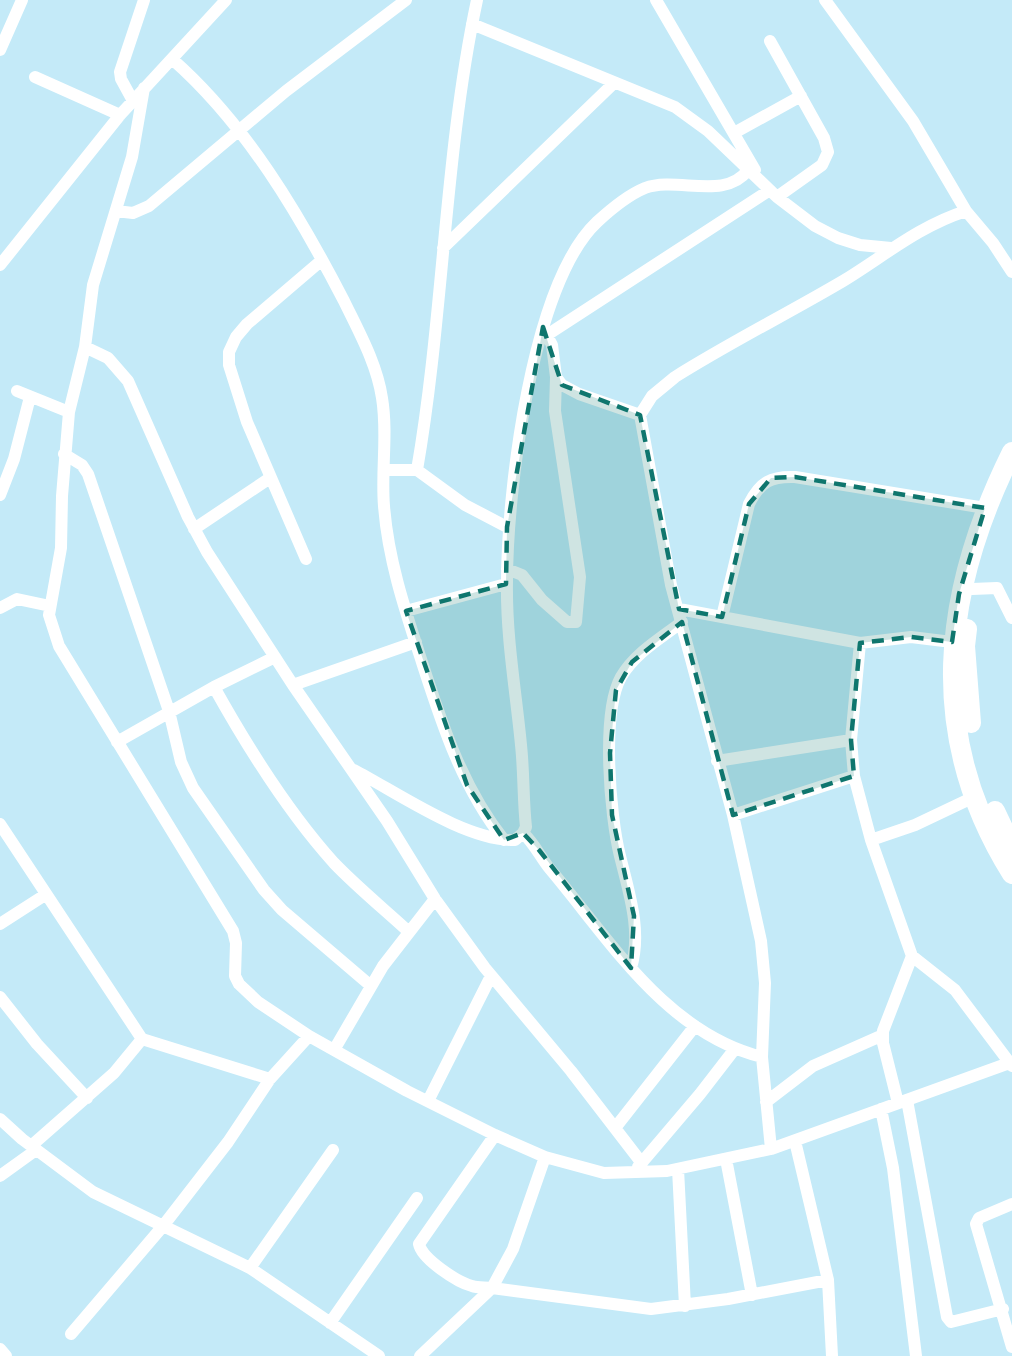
<svg xmlns="http://www.w3.org/2000/svg" width="1012" height="1356" viewBox="0 0 1012 1356" font-family="'Playfair Display',serif">
<rect width="100%" height="100%" fill="#c4eaf8"/>
<g fill="none" stroke-linecap="round" stroke-linejoin="round">
<path stroke="#fff" stroke-width="12" d="M656,0L755,170
M825,0L913,121L966,211L993,243L1012,272
M472,24L675,107L708,131L777,197L815,226L838,238L860,245L891,248
M770,41L824,138L828,152L822,165L777,197
M0,50L22,0
M172,59C246,124 299,214 344,301C359,332 377,364 382,398C388,434 381,470 384,506C388,558 404,607 420,656C441,721 461,786 504,840
M35,77L120,115
M144,88L132,157L93,285L85,347L69,412L62,496L61,548L49,615L59,646L233,931L236,943L235,976L239,984L258,1002L309,1036L407,1091L495,1135L545,1157L604,1173L667,1171L771,1149L1012,1062
M133,101L121,79L120,72L144,0
M734,133L801,96
M748,170C725,201 677,176 645,188C628,195 610,210 597,222C531,284 507,494 507,582C506,637 516,692 521,745C524,773 523,800 526,827L523,833C535,844 540,857 550,869C610,940 666,1033 762,1057
M116,211L133,213L149,206L286,91L406,0
M443,248L614,83
M0,265L120,115L226,0
M543,328L552,345L556,377L562,385L579,394L640,415
M547,335L770,190
M85,347L108,358L128,381L188,517L207,552L293,685L387,821L435,899L485,968L571,1071L641,1162
M17,391L69,412
M64,454L82,465L88,474L169,711L181,762L193,788L264,890L282,910L371,986
M384,470H417L465,505L507,527
M417,470C444,314 444,155 477,0
M0,495L14,459L30,397
M194,529L270,478
M306,559L247,422L229,365V352L236,337L247,324L322,260
M507,569L522,575L542,600L567,622H576L580,577L555,411L556,377
M972,589L997,588L1012,618
M0,608L17,599L50,606
M679,609L860,643L911,637L952,642
M406,611L506,584
M722,617L749,504C760,482 771,476 795,477L985,508
M860,643L851,740L854,776L871,840L912,956L955,990L1012,1066
M293,685L416,642
M214,687L275,657
M117,742L214,687C248,748 287,811 334,863C357,887 384,909 409,932
M717,761L851,740
M354,770C398,793 466,841 515,840L523,833
M733,815L854,776
M0,824L142,1039L270,1079
M871,840L915,825L974,797
M0,924L45,895
M631,968C642,931 629,893 620,856C610,816 601,713 621,677C635,653 661,638 682,622
M0,997L37,1044L87,1098
M334,1050L383,966L435,899
M907,1100L947,1317L951,1322L1003,1309
M428,1101L491,976
M766,1102L813,1066L883,1035
M898,1103L883,1043V1031L912,956
M881,1109L893,1168L916,1356
M0,1119L22,1139L93,1192L250,1268L379,1356
M615,1128L695,1026
M495,1135L419,1244C422,1259 457,1282 472,1286C478,1288 486,1287 492,1288L513,1249L545,1157
M795,1141L828,1280L832,1356
M31,1146L114,1073L142,1039
M771,1149L762,1057L765,983L761,941L733,815L671,585L640,415L652,396L675,377C729,343 787,314 843,281C884,256 919,226 966,211
M726,1159L752,1295
M638,1167L700,1094L734,1050
M678,1169L685,1306
M0,1176L36,1150
M1012,1204L979,1218L976,1224L1012,1347
M250,1268L333,1150
M330,1323L417,1198
M71,1334L163,1226L228,1142L270,1079L309,1036
M0,1349L6,1356
M420,1356L492,1288L651,1309L728,1299L828,1280"/>
<path stroke="#fff" stroke-width="20" d="M1012,452C942,593 925,735 1012,874
M967,629L965,646L971,723
M995,811L1012,847"/>
</g>
<path fill="#0f766e" fill-opacity="0.2" stroke="#0f766e" stroke-width="4.5" stroke-dasharray="12 8" stroke-linejoin="round" d="M543,327L562,385L640,415L679,609L722,617L749,504L771,478L795,477L985,508L959,594L952,642L911,637L860,643L851,740L854,776L733,815L682,622L632,662L616,690L610,753L612,815L634,916L631,968L539,850L523,833L504,840L467,785L406,611L506,584L507,527Z"/>
</svg>
